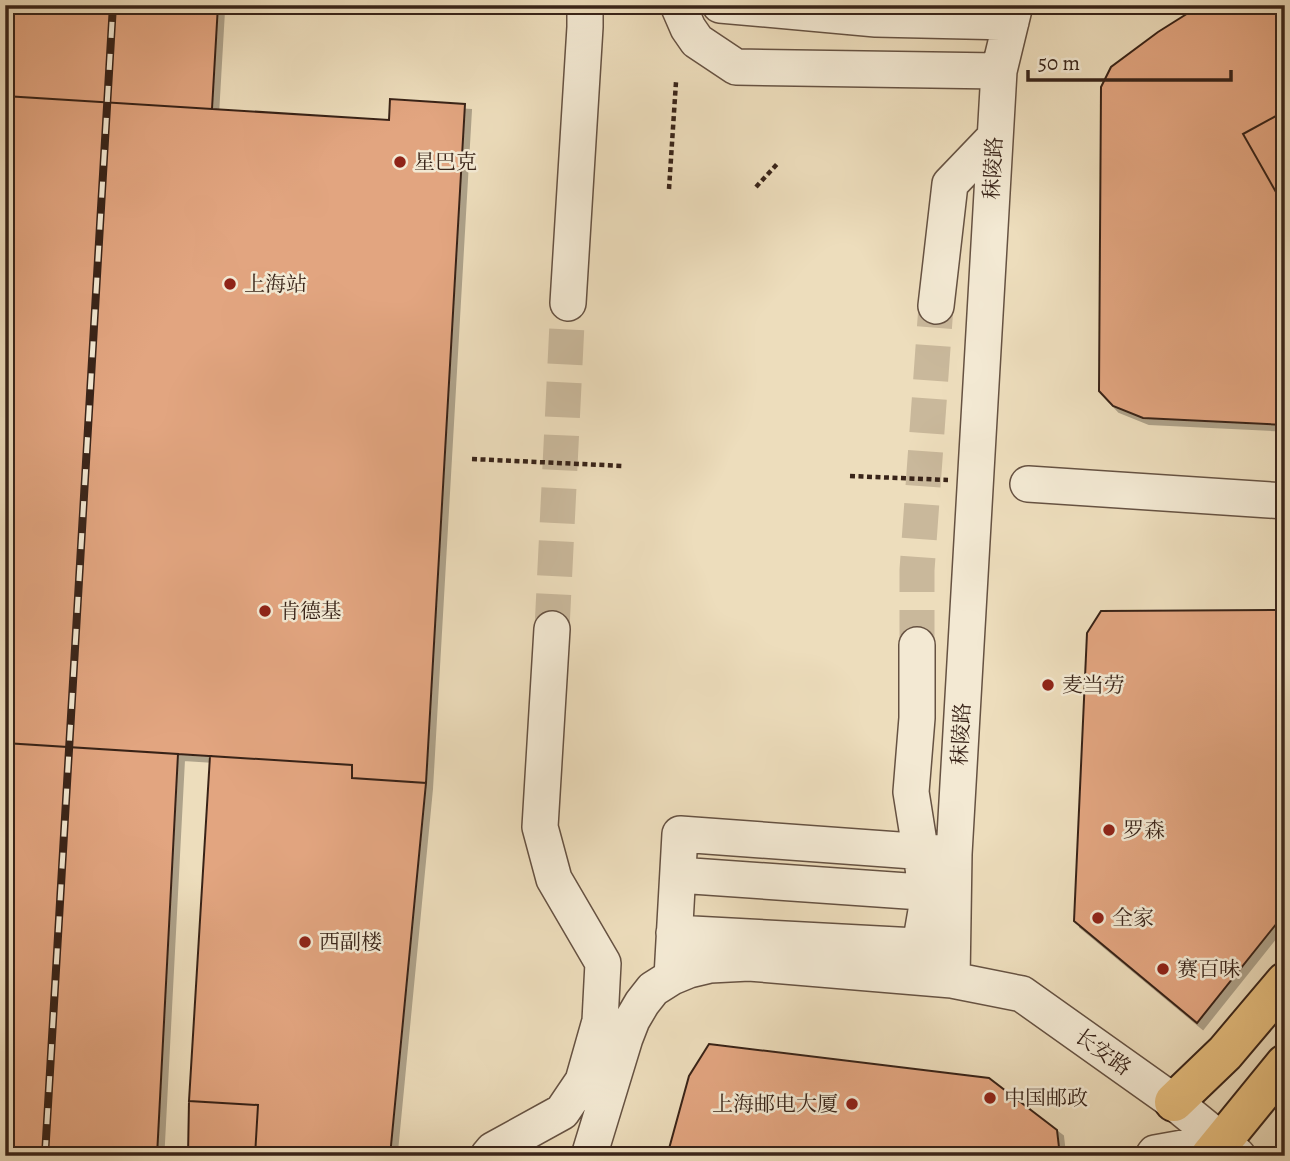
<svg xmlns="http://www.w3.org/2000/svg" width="1290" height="1161" viewBox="0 0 1290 1161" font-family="Alegreya,'Noto Serif SC',serif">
<defs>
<filter id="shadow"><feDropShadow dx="6" dy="6" stdDeviation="0" flood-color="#0004"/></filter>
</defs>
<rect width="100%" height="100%" fill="#edddbc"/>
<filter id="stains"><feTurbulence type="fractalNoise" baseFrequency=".00286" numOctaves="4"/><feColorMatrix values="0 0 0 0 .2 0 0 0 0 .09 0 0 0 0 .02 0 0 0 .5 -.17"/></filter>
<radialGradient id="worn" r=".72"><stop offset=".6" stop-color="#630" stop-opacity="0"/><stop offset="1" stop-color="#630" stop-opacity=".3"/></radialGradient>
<path fill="#e2a580" stroke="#392419" stroke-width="2" filter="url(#shadow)" d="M5,5H218L212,109L5,96Z
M1201,5H1285V425L1143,418L1113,406L1099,391L1101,87L1111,67L1158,32Z
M5,96L389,120L390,99L465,104L426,783L352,778V765L5,743Z
M1285,111V208L1243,134Z
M1285,610V913L1197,1023L1074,921L1087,633L1101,611Z
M5,743L178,754L157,1156H5Z
M210,756L352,765V778L426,783L390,1156H255L258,1105L189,1101Z
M709,1044L989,1078L1057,1130L1060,1156H667L689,1076Z
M189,1101L258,1105L255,1156H188Z"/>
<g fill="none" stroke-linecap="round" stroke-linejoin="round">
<path stroke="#c9b89b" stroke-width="35" stroke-dasharray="35 18" stroke-linecap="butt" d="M552,629L568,303
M917,645V570L936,306"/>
<g stroke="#665242" stroke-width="38">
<path id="minor" d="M678,5L688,28L697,41L736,67L999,71
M720,5L876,19L1011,22
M568,303L585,27V5
M936,306L950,184L995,137
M1028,484L1285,501
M678,875L950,894
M674,933L935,947
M897,975L920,946L928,899L911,792L917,718V645
M672,977L680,834L954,854
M952,980L954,854L999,71L1015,5
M488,1156L493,1150L562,1112L583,1081L600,1021L603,963L554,879L540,827L552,629
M589,1156L625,1038L632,1020L642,1003L653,989L672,977L689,970L710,965L749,963L952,980L1022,994L1174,1102L1222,1141L1238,1156
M1153,1156L1155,1153L1222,1141"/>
</g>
<g stroke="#392419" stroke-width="42">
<path id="major" d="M1174,1102L1225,1053L1285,982
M1210,1156L1285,1064"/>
</g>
<path stroke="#392419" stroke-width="4.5" stroke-dasharray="5 3.5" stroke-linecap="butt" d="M756,187L779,162
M669,189L676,82
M472,459L624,466
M850,476L948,480"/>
<use href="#minor" stroke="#f3e9d3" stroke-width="35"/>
<use href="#major" stroke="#e6be7e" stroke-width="38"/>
<g stroke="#392419" stroke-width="8">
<path id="rail" d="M45,1156L113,5"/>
</g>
<use href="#rail" stroke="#f3e9d3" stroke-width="5" stroke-dasharray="16" stroke-linecap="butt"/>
</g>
<g fill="#8f2418" stroke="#f3e9d3" stroke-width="2.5">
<circle cx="400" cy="162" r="7"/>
<circle cx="230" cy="284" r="7"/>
<circle cx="265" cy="611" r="7"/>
<circle cx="1048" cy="685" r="7"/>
<circle cx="1109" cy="830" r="7"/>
<circle cx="1098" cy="918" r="7"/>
<circle cx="305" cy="942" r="7"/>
<circle cx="1163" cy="969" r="7"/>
<circle cx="990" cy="1098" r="7"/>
<circle cx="852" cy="1104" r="7"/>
</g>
<g text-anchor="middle" stroke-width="5" stroke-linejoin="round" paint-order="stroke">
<g font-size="21" fill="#392419" stroke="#f3e9d3" text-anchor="start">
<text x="414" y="169">星巴克</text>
<text x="244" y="291">上海站</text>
<text x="279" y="618">肯德基</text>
<text x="1062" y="692">麦当劳</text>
<text x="1123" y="837">罗森</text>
<text x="1112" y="925">全家</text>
<text x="319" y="949">西副楼</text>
<text x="1177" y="976">赛百味</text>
<text x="1004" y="1105">中国邮政</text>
<text x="838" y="1111" text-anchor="end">上海邮电大厦</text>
</g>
<g font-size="21" fill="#392419" stroke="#f3e9d3">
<text transform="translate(993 168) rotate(-87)" y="7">秣陵路</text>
<text transform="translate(961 734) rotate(-87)" y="7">秣陵路</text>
<text transform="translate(1103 1052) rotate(36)" y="7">长安路</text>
</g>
</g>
<rect width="1290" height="1161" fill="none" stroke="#edddbc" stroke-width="28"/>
<rect x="7" y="7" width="1276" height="1147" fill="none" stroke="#392419" stroke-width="3.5"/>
<rect x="14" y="14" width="1262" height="1133" fill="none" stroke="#392419" stroke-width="2"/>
<path d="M1028 70v10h203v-10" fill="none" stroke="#392419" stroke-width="3.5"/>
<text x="1038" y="70" font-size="21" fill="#392419" stroke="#f3e9d3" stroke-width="5" paint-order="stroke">50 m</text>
<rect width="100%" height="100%" filter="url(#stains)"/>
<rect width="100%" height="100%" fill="url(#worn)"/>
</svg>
